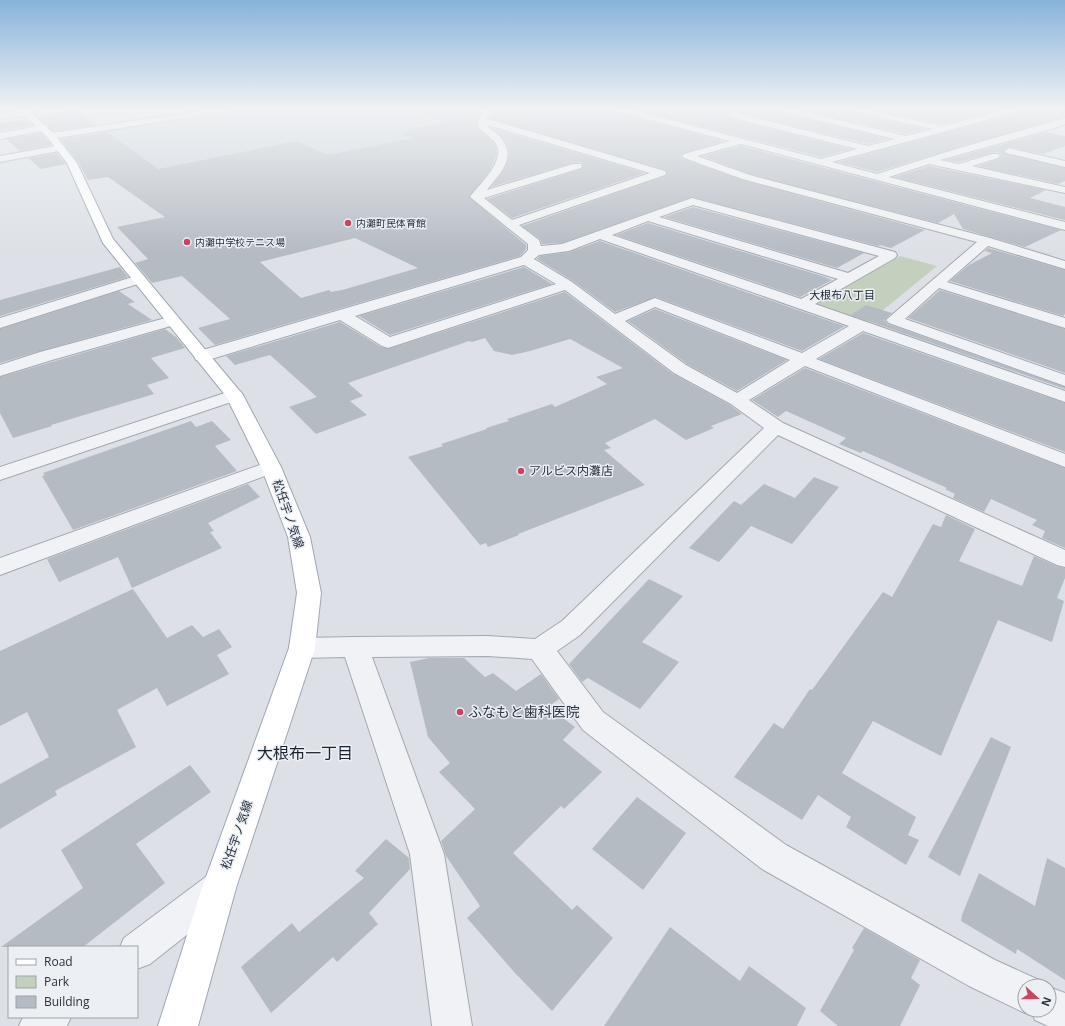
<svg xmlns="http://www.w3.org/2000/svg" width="1065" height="1026" viewBox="0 0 1065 1026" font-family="'Open Sans','Noto Sans JP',sans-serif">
<rect width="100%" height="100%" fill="#dde1e7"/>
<path fill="#cbd1d9" d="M245,110H467L474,112L473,125L494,142L502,161L476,196L412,211L245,224L102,131Z"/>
<path fill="#c4d0be" d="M900,256L937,266L866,324L812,305Z"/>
<path fill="#b5bbc3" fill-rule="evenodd" d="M74,110L78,111L97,125L53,131L38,117Z
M415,110H482L477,120L476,126L493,142L496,148V155L490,170L469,197L526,245V249L520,256L215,345L198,328L230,319L182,276L152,283L135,263L148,259L117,227L165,217L108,177L88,180L78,162L60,139L107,132L159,169L296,141L328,155L413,138L401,134L411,132L405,130L444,122ZM355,238L418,268L342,290L331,292L329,290L301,298L260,262Z
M493,110H618L620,113L724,141L684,153L680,156L683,159L742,180L925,230L891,248L880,245L878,246L692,197L562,243L542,244L540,239L522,226L665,176L667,172L665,170L489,119Z
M637,110H781L783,113L889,139L868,144L732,111L727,115L729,118L851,149L821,157Z
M802,110H851L856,113L927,129L906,134Z
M873,110H1000L943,124Z
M1019,110H1065V117L956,148L877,172L838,162L1017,113Z
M26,119L33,125L0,131V123Z
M492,128L645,173L512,218L487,199L581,169L583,165L581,162L573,163L491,187L505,168L509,155L508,147L503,138Z
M1046,132L1065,136V146L1043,154L1009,147L1003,151L1006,154L1065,168V181L1058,184L978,166L999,159L1002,156L998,152L992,153L959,162L946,160Z
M41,133L52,145L20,151L6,139Z
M741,146L1061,230L1025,247L1053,255H1052L963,229L954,214L938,223L750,174L702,156Z
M57,153L66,164L41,169L28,158Z
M929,166L1046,190L1030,198L1065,207V220L894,177Z
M693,207L864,253L837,268L664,217Z
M648,223L822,276L832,280L800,297L616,235Z
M600,241L838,324L845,326L802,351L656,297L615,312L573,281L537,259L540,256L570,252Z
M988,248L1065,270V314L1063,316L950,281L969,265L992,253L985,251Z
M120,267L128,277L0,316V300Z
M524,267L552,284L390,335L359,316Z
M940,290L1065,329V373L908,318Z
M119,291L135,302L128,304L152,320L40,351L0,363V329Z
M565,292L673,374L730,405L742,414L711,426L714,428L686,440L655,419L605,443L611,448L604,450L645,485L518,534L519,535L488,547L486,543L480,545L408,457L443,446L441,444L487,429L486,428L509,421L507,419L552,404L555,407L607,384L596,377L623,368L570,339L530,351L512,355L494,351L485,338L472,342L469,341L348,383L363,396L350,401L367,415L316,434L289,407L317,397L270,355L235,365L226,356L340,322L381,347L388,349Z
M866,305L892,313L884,320L888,324L1065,387V389L851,315Z
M655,309L787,360L737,391L687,364L628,321Z
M165,329L176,337L185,348L151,358L169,378L147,385L154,394L51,425L52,426L13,438L0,413V377Z
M863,333L1065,403V452L819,359Z
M805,368L1065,468V548L1042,538L1045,531L1032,525L1037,520L991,499L984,512L953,498L955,494L945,489L947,488L863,451L861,453L839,444L846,438L786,411L778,417L752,400Z
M191,421L196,427L212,421L231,440L215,446L237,471L73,530L42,476L45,475L43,473Z
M814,477L839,487L792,544L751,526L719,562L689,548L734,501L741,505L764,484L795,498Z
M248,484L260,497L208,523L214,531L210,532L222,548L132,588L118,557L59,582L47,559Z
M946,515L975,529L959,561L1022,586L1034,556L1056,566L1065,568V578L1057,598L1064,601L1052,642L998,620L941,756L873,721L842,773L916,817L908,835L919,840L906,865L846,827L851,817L818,795L802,820L734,777L774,723L783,729L810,689L812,690L883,592L892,597L933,524L941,527Z
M649,579L683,596L642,642L679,662L640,709L588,678L582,682L569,664Z
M133,589L167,638L192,625L203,637L219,629L232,647L217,655L229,674L167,706L157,688L117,710L136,747L55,791L57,795L0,829V784L49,757L27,712L0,726V651Z
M429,658H464L485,677L493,673L516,691L541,674L559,699L548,707L575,727L563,740L602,772L564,809L561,806L513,853L572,910L577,905L613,938L552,1011L515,973L467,918L480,906L446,856L441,841L475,809L439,772L450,763L428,737L410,662Z
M991,737L1011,747L960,876L928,857Z
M190,765L211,792L136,844L165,883L83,947H1L83,888L61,850Z
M637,797L686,833L643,890L592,849Z
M386,839L409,858L410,869L369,913L378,924L337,962L333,957L271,1013L241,967L292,923L299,932L364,878L355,871Z
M1047,858L1065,868V980L1017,949L1016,954L961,921L962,915L979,873L1035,906Z
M670,927L740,981L749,966L806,1008L797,1026H604Z
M864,928L920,960L911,978L920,985L900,1026H838L820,1011L854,950L852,948Z"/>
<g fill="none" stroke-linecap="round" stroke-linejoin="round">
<g stroke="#a3a8b1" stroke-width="2">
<path id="minor" d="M29,110L32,111L33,113L32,115L0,119V113Z
M207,110H226L222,112L51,139L46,136L51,133Z
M484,110H492L487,120L495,121L665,171L666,173L665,175L519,225L539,240L541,246L562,244L692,198L895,252L897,255L895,258L815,304L1065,391V402L863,331L816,359L1065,454V467L805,366L749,400L783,423L1065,550V567L1057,565L778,435L580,635L557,651L603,712L786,845L995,960L1039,980L1041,986H1025V1010H1049V987L1065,993V1026H1048L1035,1020L1031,1011L1025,1013L969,986L762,869L583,730L532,659L488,656L372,657L444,854L472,1026H432L410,854L345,657L302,658L293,655L289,648L293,641L302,638L355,637L488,636L535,639L562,621L764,428L731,404L674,373L565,290L388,348L382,346L340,320L208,360L202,361L196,360L194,356L196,352L521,257L528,250V244L470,197C480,183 509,159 494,141C489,136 482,132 478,126V121ZM487,126H491L650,173L512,220L484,198L581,168L582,166L581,164H573L487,190C498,175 516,160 503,141C500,135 492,130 487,126ZM693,205L879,256L848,273L659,217ZM648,221L838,279L801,299L612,235ZM600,239L849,326L802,353L655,298L615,314L572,282L534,259L539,255L569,251ZM524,265L556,284L390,337L355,316ZM655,307L790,360L737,393L686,365L625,321Z
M619,110H632L821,159L857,149L729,117L728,115L732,112L868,146L895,139L783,112L782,110H796L906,136L933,129L856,112L852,110H867L943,126L1005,110H1018L1017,112L832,162L877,174L956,149L1065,118V124L1058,127L940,160L959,164L992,154H998L1000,156L998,158L972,166L1065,187V193L929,164L889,177L1065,222V230L741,144L697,156L750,175L990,238L1065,261V269L988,246L947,282L1065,318V328L939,288L905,319L1065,375V386L889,323L886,320L977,242L742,179L684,158L682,156L684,154L730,141L620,112Z
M44,125L47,126L48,128L47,130L0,139V133Z
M61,145L66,148L64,150L0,162V156Z
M1009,148L1065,161V167L1006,153L1004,151Z
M139,275L144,276L146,279L144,282L0,328V318Z
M173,316L178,318L181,321L178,324L52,360L0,376V365L40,352Z
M234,390L240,391L243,395L240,399L0,480V467Z
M271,461L278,463L281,467L278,471L0,575V558Z
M219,871L231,876L236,888L231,900L150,964L137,969V947H120L124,938L207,876Z
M23,1017H71L67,1026H19Z"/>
</g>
<g stroke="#9da7b2" stroke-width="2">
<path id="major" d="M20,110H29L54,134L77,163L113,239L243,395L281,467L310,537L321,593L315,648L236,888L198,1026H158L202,888L289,648L297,593L288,537L261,467L226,396L103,243L67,163L48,138Z"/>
</g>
<use href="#minor" fill="#f0f2f5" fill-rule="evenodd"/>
<use href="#major" fill="#fff" fill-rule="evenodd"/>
</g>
<linearGradient id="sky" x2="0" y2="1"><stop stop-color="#88b3da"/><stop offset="0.43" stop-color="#f0f2f4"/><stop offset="1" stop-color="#f0f2f4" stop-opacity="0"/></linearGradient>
<rect width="1065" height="253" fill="url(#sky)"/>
<g fill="#cb435f" stroke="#ecf0f5" stroke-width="1.5">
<circle cx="348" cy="223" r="4"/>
<circle cx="187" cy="242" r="4"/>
<circle cx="521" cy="471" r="4"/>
<circle cx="460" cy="712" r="4"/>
</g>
<g text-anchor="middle" stroke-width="3" stroke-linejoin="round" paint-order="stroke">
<g font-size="10" fill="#27303d" stroke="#ecf0f5" text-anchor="start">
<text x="356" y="227">内灘町民体育館</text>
<text x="195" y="246">内灘中学校テニス場</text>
</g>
<g font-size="11" fill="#19212e" stroke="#ecf0f5">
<text x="842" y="299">大根布八丁目</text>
</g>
<g font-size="12" fill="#27303d" stroke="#ecf0f5" text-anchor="start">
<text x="529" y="475">アルビス内灘店</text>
</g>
<g font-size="12" fill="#27303d" stroke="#ecf0f5">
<text transform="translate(288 514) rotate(71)" y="4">松任宇ノ気線</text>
<text transform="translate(237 835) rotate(-71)" y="4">松任宇ノ気線</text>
</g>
<g font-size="14" fill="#27303d" stroke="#ecf0f5" text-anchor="start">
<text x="468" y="717">ふなもと歯科医院</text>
</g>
<g font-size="16" fill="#19212e" stroke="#ecf0f5">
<text x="305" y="759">大根布一丁目</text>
</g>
</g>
<rect x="8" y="946" width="130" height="72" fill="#ecf0f5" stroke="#9da3ab"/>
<rect x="16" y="959" width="20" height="6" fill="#ffffff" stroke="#9da3ab"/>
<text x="44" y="966" font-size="12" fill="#27303d">Road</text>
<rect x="16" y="976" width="20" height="12" fill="#c4d0be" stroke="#9da3ab"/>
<text x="44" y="986" font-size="12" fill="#27303d">Park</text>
<rect x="16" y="996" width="20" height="12" fill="#b5bbc3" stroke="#9da3ab"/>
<text x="44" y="1006" font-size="12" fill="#27303d">Building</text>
<g transform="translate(1037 998) rotate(111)"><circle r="19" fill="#ecf0f5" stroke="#9da3ab"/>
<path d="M0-3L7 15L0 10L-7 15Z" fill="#cb435f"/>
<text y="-6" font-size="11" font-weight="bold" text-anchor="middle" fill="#27303d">N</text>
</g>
</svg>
